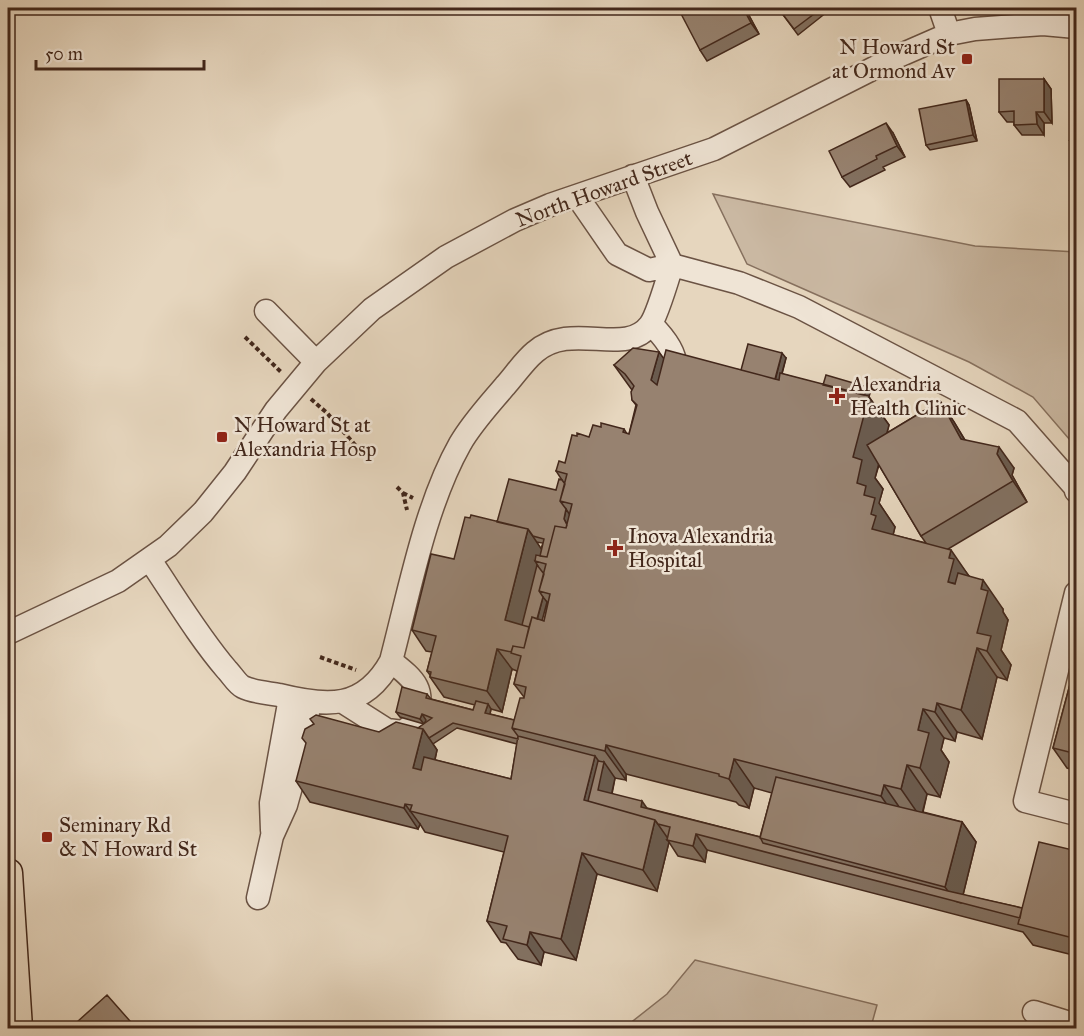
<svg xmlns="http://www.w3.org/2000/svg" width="1084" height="1036" viewBox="0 0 1084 1036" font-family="'IM FELL Great Primer',serif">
<rect width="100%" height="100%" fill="#e6d6be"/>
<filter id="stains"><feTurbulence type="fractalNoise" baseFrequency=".00333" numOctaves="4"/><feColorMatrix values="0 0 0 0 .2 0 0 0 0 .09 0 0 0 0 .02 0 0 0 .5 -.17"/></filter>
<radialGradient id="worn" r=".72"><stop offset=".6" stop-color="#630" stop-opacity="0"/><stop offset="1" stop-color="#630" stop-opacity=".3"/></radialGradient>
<path fill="#cab8a2" stroke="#86705e" stroke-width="1.5" d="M713,194L975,246L1076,252V447L1033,397L969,362L747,264Z
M695,960L877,1005L872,1023L891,1028H624L667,994Z"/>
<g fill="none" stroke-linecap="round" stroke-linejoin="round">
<g stroke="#6b5344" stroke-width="25">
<path id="minor" d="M940,8L949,34
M633,176L647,212L672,265
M577,196L617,254L649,270L672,265L739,283L799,307L1017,421L1075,487L1076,491
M266,311L316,362
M651,324C661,334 675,350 675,364C675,369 671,375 670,379
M150,560C175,597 198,636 227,670C232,675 237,684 243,687C253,692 268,693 279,695C327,707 364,710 391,661C409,593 425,506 460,444C472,423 489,405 505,386C515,375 524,361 535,352C572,320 625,358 650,325C657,316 668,278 672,265
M1076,593L1025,801L1076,814
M8,633L118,581L168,546L203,512L235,472L276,410L316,362L372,309L446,257L515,220L550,205L714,149L894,58L949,34L975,29L1043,24L1076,27
M343,702L387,730L403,732L416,722C426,689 416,681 391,661
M272,830L271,803L290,698
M258,898L272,836L286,805L299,758L310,702
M1034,1012L1076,1025"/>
</g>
<g stroke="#42271b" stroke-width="31">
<path id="major" d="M8,873L18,1028"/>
</g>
<path stroke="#42271b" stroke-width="4" stroke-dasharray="4.5 3" stroke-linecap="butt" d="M245,337L281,372
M311,399L327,413L356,446
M397,487L403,493L407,510
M403,493L413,498
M320,657L356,670"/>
<use href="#minor" stroke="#efe4d5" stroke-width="22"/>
<use href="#major" stroke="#e6d6be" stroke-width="28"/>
</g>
<path fill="#827060" stroke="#42271b" stroke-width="1.5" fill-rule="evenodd" d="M745,8L759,34L707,61L700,50Z
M778,8H832L798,35Z
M1044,79L1051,89L1052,123H1044V135H1022L1014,125V122H1007L999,112Z
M966,100L969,105L977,141L930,150L926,145Z
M893,133L905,157L883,167L885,170L850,187L842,177Z
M1070,141L1077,142V149Z
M664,358L741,370L786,358L782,374L823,385L867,387L870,392L869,397L889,425L887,433L940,401L954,422L965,440L1014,468L1012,475L1027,502L948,549L969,576L1003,609V612L1008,620L1001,650L1011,665L1007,680L997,677L982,739L957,732L955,741L944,738L941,750L949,762L940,797L927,794L923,812L962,822L976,842L963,895L1022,908L1077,851V956L1033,945L1023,932L707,850L705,862L678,856L669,842L657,891L597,874L576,960L544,952L541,965L518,959L506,943L501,942L487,921L504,852L425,832L420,824L418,829L310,802L296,781L379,732L418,728L424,724L400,717L396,712L427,694L431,699L473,710L475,705L444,697L430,677V675L427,671L432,652L426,651L412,630L454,559L497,522L556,490L562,480L556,471L565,463L577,436L589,437L601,427L624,429L627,434H629L636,405L632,400V390L614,365ZM879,465L921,536L926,543L893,535L895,527L879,503L883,489L875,478ZM536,542L543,543L541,549ZM547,602L548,604L544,621L542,620ZM512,669L517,671L514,684L524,697L514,720L490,714L491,709L502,712ZM457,728L517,744L511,779L435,760L437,750L433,744ZM626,774L736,802L739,805L749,808L754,788L772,793L760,837L647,808L612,794L615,778L626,780Z
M1077,658V771L1067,768L1053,748Z"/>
<path fill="#6a5b4e" stroke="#42271b" stroke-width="1.5" d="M743,8H745L759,34L751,23Z
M1044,79L1051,89L1052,123L1044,112Z
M966,100L969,105L977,141L973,135Z
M1036,112L1044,123V135L1037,124Z
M886,123L893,133L905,157L897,146Z
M659,352L680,381L671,409L651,380Z
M782,353L786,358L774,402L771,397Z
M867,387L870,392L869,397L889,425L875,478L883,489L879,503L895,527L892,539L872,529L871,514L857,483L853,457L859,414Z
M940,401L954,422L976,459L961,439Z
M999,447L1014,468L1012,475L1027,502L1013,481L997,454Z
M566,509L570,515L587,557L564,519Z
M528,529L542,550L539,562L535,561L538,566L519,641L505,620Z
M951,550L971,579L974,588L948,582L949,558Z
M983,580L1003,609V612L1008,620L1001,650L1011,665L1007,680L987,651L977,633L981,589Z
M543,597L547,602L539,632L532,640Z
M977,648L997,677L982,739L961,710Z
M497,649L512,669L502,712L487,691Z
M937,703L957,732L955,741L935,712Z
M488,704L491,709L489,718L485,713Z
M923,709L944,738L941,750L949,762L940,797L920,768L918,730Z
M422,714L426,720L424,724L420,719Z
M423,729L437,750L428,788L413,768Z
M606,745L626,774V780L605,751Z
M595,756L603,767L604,762L615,778L609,806L601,809L584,800Z
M734,759L754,788L749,808L729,779Z
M907,765L927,794L921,818L901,789Z
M884,785L904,814L901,825L881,796Z
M642,801L653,817L641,807Z
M405,804L420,824L418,829L404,808Z
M655,820L669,840H667L669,842L657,891L643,870Z
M962,822L976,842L961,903L955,901L945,887Z
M696,834L707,850L705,862L693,846Z
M582,853L597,874L576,960L561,939Z
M530,932L544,952L541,965L527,945Z"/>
<path fill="#978270" stroke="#42271b" stroke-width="1.5" d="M678,8H743L751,23L700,50Z
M778,8H822L794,29Z
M999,79H1044V112H1036L1037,124L1014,125V111L999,112Z
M966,100L973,135L926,145L919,109Z
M1075,114L1077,115V142L1070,141Z
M886,123L897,146L876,156L877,159L842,177L829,151Z
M748,344L782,353L775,379L741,370Z
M633,348L659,352L651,380L657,385L666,350L779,380L780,373L869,396L853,457L862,460L857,483L866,486L864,495L875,498L871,514L876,516L872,529L951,550L949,558L954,559L948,582L955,584L958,573L983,580L981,589L988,591L977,633L991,636L987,651L977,648L961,710L937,703L935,712L923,709L918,730L929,733L920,768L907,765L901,789L884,785L881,796L734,759L729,779L719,776V774L606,745L605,751L512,728L520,698H524L526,687L514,684L521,656L511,653L513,646L524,648L532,617L544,621L550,594L539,591L546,564L535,561L536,555L547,557L555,526L566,528L572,504L560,501L567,474L556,471L559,461L565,463L572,435L577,436V433L589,437L593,425L601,427V423L624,429L623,432L629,434L637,405L632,400L631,392L634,386L625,374L614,365Z
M826,375L867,387L864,395L823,385Z
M940,401L961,439L999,447L997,454L1013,481L921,536L867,445Z
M509,479L556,490L559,479L562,480L565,484L560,501L566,509L564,519L567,525L566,528L555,526L547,557L540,556L544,539L533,536L528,529L497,522Z
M471,515L528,529L505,620L529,627L524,648L513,646L511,652L497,649L487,691L430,677L431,672L427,671L436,636L412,630L431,554L454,559L465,517L470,518Z
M537,565L544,574L539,591L543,597L537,619L532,617L529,627L522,625Z
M1077,658V754L1053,748Z
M402,687L427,694L426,698L473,710L476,701L488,704L485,713L514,720L512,728L518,736V739L453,723L429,738L423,729L418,728L432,718L422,714L420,719L396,712Z
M316,715L379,732L396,722L423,729L413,768L421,770L424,757L511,779L518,736L595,756L584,800L655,820L643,870L582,853L561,939L530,932L527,945L503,939L507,926L487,921L508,836L410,811L412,805L405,804L404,808L296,781L306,743L302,738L305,729L314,724L310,719Z
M598,761L604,762L598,790L642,801L641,807L760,837L763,843L948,891L1022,908L1020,918L696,834L693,846L667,840L670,827L658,824L655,820L588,801Z
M776,777L962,822L945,887L760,838Z
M1039,842L1077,851V939L1018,924Z
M107,995L137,1029H83L77,1022Z"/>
<g fill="#8f2418" stroke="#efe4d5" stroke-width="2">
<rect x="961" y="53" width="12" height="12" rx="3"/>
<path d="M834 387h6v6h6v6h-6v6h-6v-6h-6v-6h6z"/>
<rect x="216" y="431" width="12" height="12" rx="3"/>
<path d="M612 539h6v6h6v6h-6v6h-6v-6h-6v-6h6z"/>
<rect x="41" y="831" width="12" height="12" rx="3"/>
</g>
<g text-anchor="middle" stroke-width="5" stroke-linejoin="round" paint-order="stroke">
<g font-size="21" fill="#42271b" stroke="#efe4d5" text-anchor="start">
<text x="955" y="54" text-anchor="end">N Howard St<tspan x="955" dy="24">at Ormond Av</tspan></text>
<text x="850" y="391">Alexandria<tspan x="850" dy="24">Health Clinic</tspan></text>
<text x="234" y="432">N Howard St at<tspan x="234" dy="24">Alexandria Hosp</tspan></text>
<text x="628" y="543">Inova Alexandria<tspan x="628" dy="24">Hospital</tspan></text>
<text x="59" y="832">Seminary Rd<tspan x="59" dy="24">&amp; N Howard St</tspan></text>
</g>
<g font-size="21" fill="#42271b" stroke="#efe4d5">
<text transform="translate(604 189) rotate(-20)" y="7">North Howard Street</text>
</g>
</g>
<rect width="1084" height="1036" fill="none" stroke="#e6d6be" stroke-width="30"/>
<rect x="9" y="9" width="1066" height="1018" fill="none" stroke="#42271b" stroke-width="3"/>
<rect x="15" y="15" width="1054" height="1006" fill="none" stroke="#42271b" stroke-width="1.5"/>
<path d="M36 60v9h168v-9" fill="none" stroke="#42271b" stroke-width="3"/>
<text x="45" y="60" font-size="18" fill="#42271b" stroke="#efe4d5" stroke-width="4.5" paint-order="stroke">50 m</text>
<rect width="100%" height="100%" filter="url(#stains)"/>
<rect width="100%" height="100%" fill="url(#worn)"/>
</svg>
